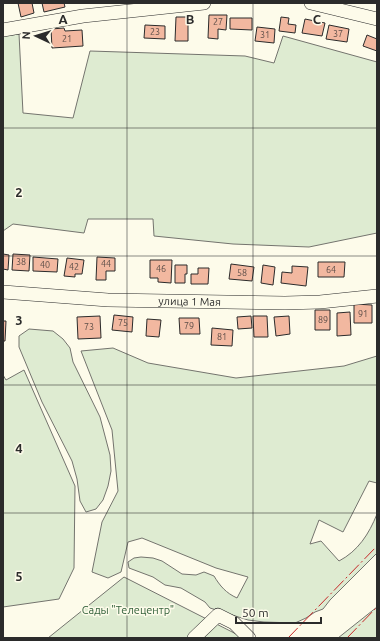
<svg xmlns="http://www.w3.org/2000/svg" width="380" height="641" viewBox="0 0 380 641" font-family="Ubuntu,sans-serif">
<rect width="100%" height="100%" fill="#fdfbea"/>
<path fill="#deebd1" stroke="#74746e" d="M19,34L23,113L73,118L90,51L245,56L274,63L283,36L377,62V233L309,247L233,244L154,236L153,219H88L84,233L13,224L3,231V36Z
M29,329L53,331L63,339L70,348L73,362L100,417L110,455L111,471L108,486L103,500L96,509L86,512L80,501L77,479L72,461L42,402L19,347V336Z
M113,348L148,363L236,378L344,366L377,356V483L369,481L343,532L319,520L310,544L321,541L339,561C358,551 369,534 377,514V553L330,600L323,609L315,612L306,618L295,623L264,622L248,620L210,608L205,602L181,588L165,585L153,577L129,568L128,562L134,558L141,557L153,558L162,561L182,574L196,575L204,572L214,576C220,586 226,593 237,598L248,577L216,568L142,538L128,542L121,572L108,578L92,572L102,522L118,491L112,430L81,351Z
M24,370L75,486L74,568L59,599L3,607V375L6,380Z
M124,577L244,638H48Z
M377,607V638H338Z"/>
<path fill="#f2b8a0" stroke="#2b2b2b" d="M18,3H32L34,13L21,17Z
M42,3H64L65,7L44,12Z
M209,15H227L226,30L218,29V39L208,38Z
M176,17H188V41H175Z
M281,17L289,18L288,24L296,25L295,33L279,31Z
M230,18H252V30L230,29Z
M305,19L325,23L322,36L302,33Z
M145,25L165,26V39L144,38Z
M329,25L349,29L347,42L326,39Z
M257,27L275,29L274,43L255,41Z
M64,28L65,31L82,30L83,46L52,48L51,29Z
M367,35L377,39V51L363,46Z
M3,254L9,255L8,270L3,269Z
M13,254L30,255L29,271L12,270Z
M33,257L58,259L57,272L33,271Z
M97,257L115,258V271H106V280H96Z
M67,258L84,260L82,274H75V277L64,276Z
M150,260H172L171,283L158,282V278H150Z
M318,262H345L344,277H318Z
M231,264L254,267L252,281L229,279Z
M175,265H187V274H185V283H175Z
M263,265L275,267L273,285L261,283Z
M292,266L308,267L306,286L281,283L282,272L292,273Z
M198,268H209L208,284H191V274H198Z
M354,304L372,305V323H354Z
M315,310H330V330H315Z
M350,312L351,335L337,336V313Z
M114,315L133,317L132,332L112,330Z
M100,316L101,338L78,339L77,317Z
M251,316L252,328L238,329L237,317Z
M253,316H267L268,337H254Z
M289,316L290,334L276,336L274,317Z
M179,318H199L200,334H180Z
M147,319L161,320L159,337L146,336Z
M3,321H6L5,341H3Z
M212,328L233,330L232,346L211,345Z"/>
<g fill="none" stroke-linecap="round" stroke-linejoin="round">
<g stroke="#2b2b2b" stroke-width="14">
<g id="minor">
<path d="M311,3L377,19"/>
<path d="M3,30L83,16L204,3"/>
<path id="s1" d="M3,292L108,300L285,303L320,302L377,296"/>
<path d="M194,638L218,615L234,623L249,638"/>
</g>
</g>
<use href="#minor" stroke="#fdfbea" stroke-width="13"/>
<path stroke="#c62828" stroke-width="1" stroke-dasharray="14 3 2 3" stroke-linecap="butt" d="M288,638L377,546
M347,638L377,607"/>
</g>
<path fill="none" stroke="#2b2b2b" stroke-width="1" stroke-opacity="0.55" d="M127,3V638M253,3V638M3,128H377M3,256H377M3,385H377M3,513H377"/>
<g text-anchor="middle" stroke-width="3" stroke-linejoin="round" paint-order="stroke">
<g font-size="9" fill="#5d4e48">
<text x="218" y="25">27</text>
<text x="155" y="35">23</text>
<text x="338" y="37">37</text>
<text x="265" y="38">31</text>
<text x="67" y="42">21</text>
<text x="21" y="265">38</text>
<text x="106" y="267">44</text>
<text x="45" y="268">40</text>
<text x="74" y="270">42</text>
<text x="161" y="272">46</text>
<text x="331" y="273">64</text>
<text x="242" y="276">58</text>
<text x="363" y="317">91</text>
<text x="323" y="323">89</text>
<text x="123" y="326">75</text>
<text x="189" y="329">79</text>
<text x="89" y="330">73</text>
<text x="222" y="340">81</text>
</g>
<g font-size="11" fill="#2b2b2b" stroke="#fdfbea">
<text dy="4" stroke="none"><textPath href="#s1" startOffset="187">улица 1 Мая</textPath></text>
</g>
<g font-size="11" fill="#34623c" stroke="#fdfbea">
<text x="128" y="614">Сады "Телецентр"</text>
</g>
</g>
<g font-size="13" text-anchor="middle" font-weight="bold" fill="#2b2b2b" stroke="#fdfbea" stroke-width="3" stroke-linejoin="round" paint-order="stroke">
<text x="63" y="24">A</text>
<text x="190" y="24">B</text>
<text x="317" y="24">C</text>
<text x="19" y="197">2</text>
<text x="19" y="325">3</text>
<text x="19" y="453">4</text>
<text x="19" y="581">5</text>
</g>
<rect width="380" height="641" fill="none" stroke="#2b2b2b" stroke-width="8"/>
<g transform="translate(36 36) rotate(274)" stroke="#fdfbea" stroke-width="3" paint-order="stroke">
<path d="M0-3L7 15L0 10L-7 15Z" fill="#2b2b2b"/>
<text y="-6" font-size="11" font-weight="bold" text-anchor="middle" fill="#2b2b2b">N</text>
</g>
<path d="M236 617v6h85v-6" fill="none" stroke="#2b2b2b" stroke-width="2"/>
<text x="242" y="617" font-size="12" fill="#2b2b2b" stroke="#fdfbea" stroke-width="3" paint-order="stroke">50 m</text>
</svg>
